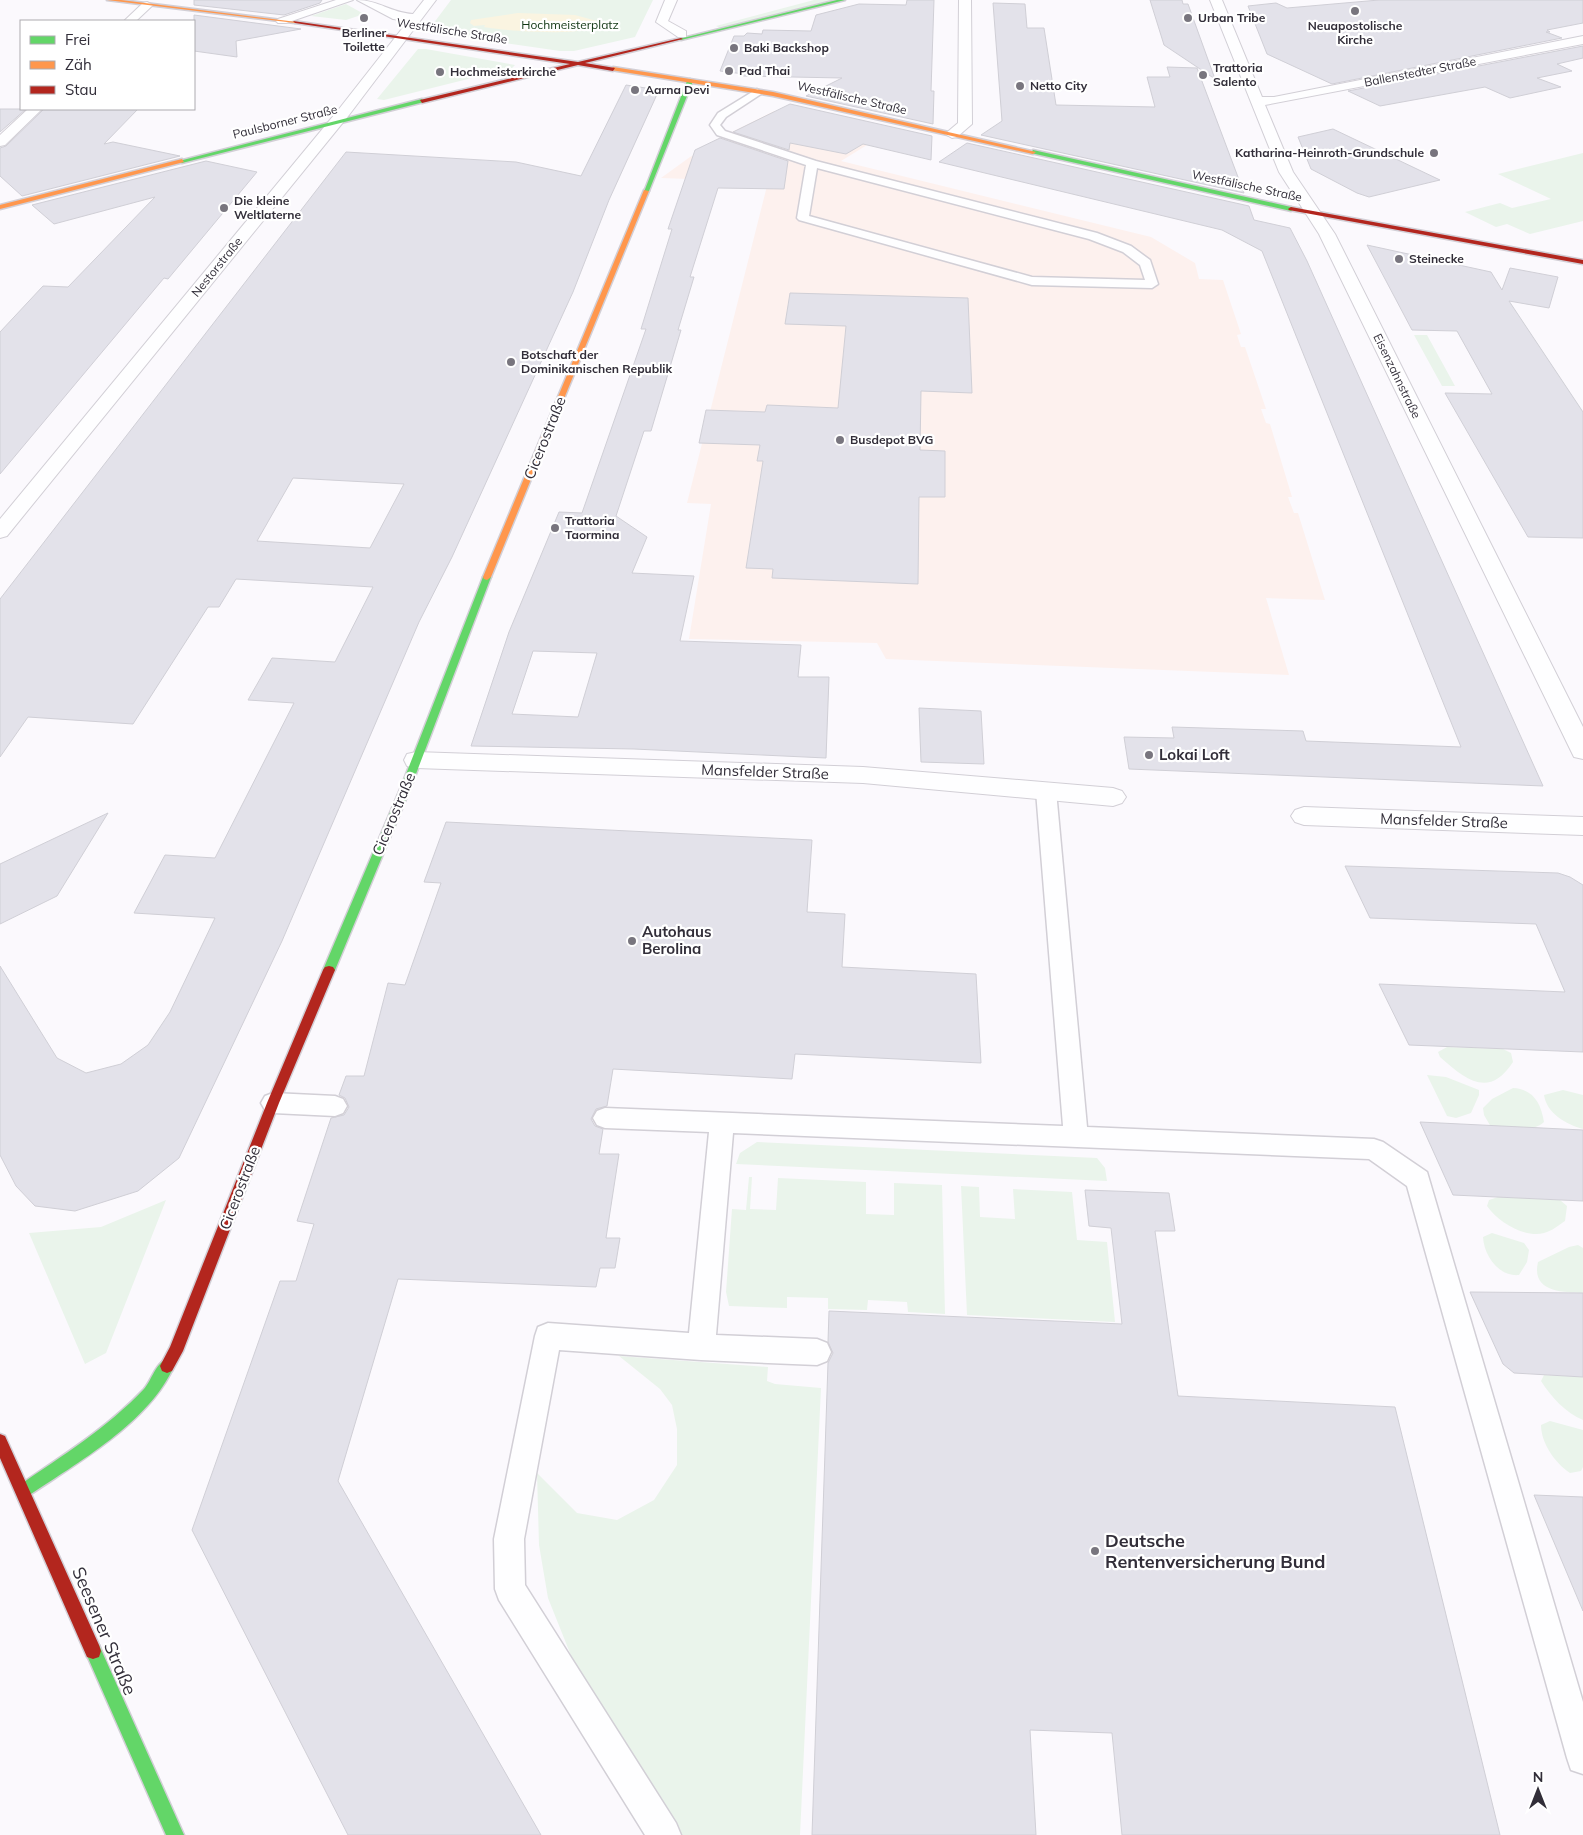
<svg xmlns="http://www.w3.org/2000/svg" width="1583" height="1835" viewBox="0 0 1583 1835" font-family="Mulish,sans-serif">
<rect width="100%" height="100%" fill="#fbf9fd"/>
<path fill="#fdf1ee" d="M774,111L880,137L841,161L1151,237L1195,263L1199,279L1223,280L1241,334L1237,335L1241,347H1245L1266,409H1261L1266,423L1270,424L1292,497H1288L1294,513H1298L1325,600L1266,598L1289,675L886,659L877,643L689,639L711,504L687,503L768,182L661,178L690,157L721,142L716,140Z"/>
<path fill="#eaf4eb" d="M451,0H653L635,37L574,51H560L444,34L431,29L433,24Z
M814,0H832L720,28L716,26Z
M346,4L364,14L346,20L311,16Z
M418,49H426L515,65L512,68L384,100L377,99Z
M1583,153V221L1530,234L1507,224L1496,227L1465,212L1500,203L1512,208L1551,199L1498,174Z
M1414,335H1427L1455,386H1442Z
M1447,1047L1503,1049L1511,1053L1513,1062C1489,1099 1466,1080 1440,1057L1438,1052Z
M1427,1075L1446,1077L1479,1090V1095L1471,1113L1456,1118L1447,1116Z
M1513,1088C1533,1089 1541,1103 1544,1122C1531,1134 1508,1128 1491,1127L1484,1115L1483,1108L1492,1099Z
M1563,1090L1583,1095V1129C1566,1124 1547,1114 1544,1095Z
M757,1142L1097,1158L1105,1168L1107,1181L736,1164L740,1153Z
M749,1177H752L750,1209L776,1210L778,1178L866,1182V1214L894,1215V1183L942,1185L945,1314L908,1312L907,1302L868,1300L867,1310L828,1309V1298L787,1297V1308L729,1306L726,1292L732,1209L746,1210Z
M961,1186L979,1187L980,1217L1015,1219L1013,1189L1072,1192L1077,1240L1107,1242L1115,1322L967,1315Z
M1498,1197L1560,1200L1567,1206L1565,1221C1559,1225 1552,1231 1544,1233C1524,1238 1498,1222 1487,1206L1489,1200Z
M166,1200L106,1353L85,1364L29,1233L101,1227Z
M1492,1233L1524,1243L1529,1250L1527,1262L1519,1275C1499,1277 1484,1256 1483,1237Z
M1578,1245L1583,1248V1293C1562,1292 1531,1292 1538,1262L1569,1247Z
M619,1356L768,1367L767,1381L775,1384L821,1388L800,1835H682L574,1663L548,1598L539,1545L537,1473L577,1513L617,1520L654,1500L677,1465V1429L672,1405L660,1389Z
M1544,1375L1583,1377V1420C1566,1413 1551,1397 1541,1381Z
M1550,1421L1583,1430V1467L1581,1471L1570,1473C1555,1463 1541,1443 1541,1425Z"/>
<path fill="#faf4e1" d="M518,13L575,15L604,23C590,38 505,31 484,27L485,25L474,26L470,23L471,20Z"/>
<path fill="#e3e2ea" stroke="#d0cfd6" fill-rule="evenodd" d="M194,0H322L320,3L284,15L194,5Z
M907,0H934L931,91H934L933,124L806,96L842,78L743,76L744,74L720,71L734,36H744L747,33L762,34L763,30L811,31L816,15L859,4L906,5Z
M1150,0H1182L1183,4H1188L1215,79L1164,45Z
M1379,0H1583V23L1547,30L1550,32H1546L1562,38L1332,84L1267,54L1248,6L1276,3L1287,8Z
M993,3L1025,4L1027,28H1044L1056,105L1155,107L1147,77H1170L1167,67L1197,68L1244,193L981,135L1002,121Z
M194,15L301,29L236,41L237,57L194,51Z
M1583,46V58L1557,64L1572,71L1537,78L1561,87L1510,98L1485,87L1380,106L1348,91Z
M626,85L659,90L609,200L573,292L452,557L419,622L282,941L179,1158L138,1191L75,1211L35,1206L16,1186L0,1155V966L57,1058L86,1073L121,1064L148,1045L170,1012L215,918L134,913L165,855L215,858L294,703L248,700L272,658L335,662L373,587L236,579L219,607H208L133,724L28,717L0,757V599L346,152L516,162L581,176ZM293,478L404,484L370,548L257,541Z
M790,104L932,136L931,160L863,144L846,154L790,143L789,150L733,132Z
M0,109H26L0,132Z
M44,109H138L104,144L113,142L180,156L22,196L0,176V148L6,146Z
M1333,129L1440,180L1369,197L1357,193L1311,169L1298,137Z
M720,138L788,161L784,189L718,188L690,277H694L678,330H681L651,431H644L616,516L647,537L632,573L694,576L680,641L801,645L798,677H829L826,758L634,749L471,746L509,632L559,512L582,513L646,329H641L672,229H668L695,150ZM533,651L597,653L578,717L512,714Z
M967,143L1249,206L1254,220L1290,228L1307,261L1543,786L1129,769L1124,737L1174,738L1172,727L1303,731L1306,741L1461,747L1262,251L1222,230L939,162Z
M206,161L257,172L168,279L164,278L0,474V332L43,286L68,287L155,197L54,224L32,205Z
M1367,245L1491,272L1502,290L1510,268L1558,277L1549,308L1509,301L1583,412V538L1528,537L1445,393L1492,394L1457,331L1412,330Z
M790,293L968,298L972,393L921,391L920,450L945,451V497H919L918,584L772,578L773,569L746,568L763,461H757L760,445L699,443L706,410L765,412L767,405L838,408L846,326L785,324Z
M919,708L981,711L984,764L921,762Z
M108,813L57,896L0,924V864Z
M446,822L812,840L807,912L845,914L842,967L976,974L981,1063L795,1054L792,1079L613,1069L607,1106L596,1109L591,1119L595,1126L603,1129L599,1154H619L606,1238H620L615,1268H600L596,1287L398,1279L338,1481L541,1835H348L192,1530L280,1281H296L314,1224L297,1221L331,1118L344,1115L349,1107L345,1098L339,1095L346,1076H364L388,983L405,985L441,883L424,882Z
M1345,866L1558,873L1570,877L1583,885V1052L1409,1045L1379,984L1565,992L1536,924L1370,918Z
M1420,1122L1583,1130V1201L1453,1195Z
M1085,1190L1169,1193L1175,1231H1155L1178,1396L1395,1407L1500,1835H1122L1112,1733L1030,1730L1036,1835H812L828,1363L833,1353L828,1342L829,1311L1122,1324L1111,1228L1089,1226Z
M1470,1292L1583,1293V1377L1514,1373L1503,1364Z
M1534,1495L1583,1497V1611Z"/>
<g fill="none" stroke-linecap="round" stroke-linejoin="round">
<g stroke="#d2cfd6" stroke-width="3">
<path id="lane" d="M757,89L762,92L761,94L726,117L720,125L725,131L816,161L1097,233L1131,246L1150,260L1158,284L1152,288L1032,285L799,220L797,218L806,165L717,135L710,125L718,113ZM817,168L1089,239L1123,252L1140,265L1145,280L1032,277L809,216Z
M1046,784L1053,786L1056,791L1087,1127L1374,1139L1383,1142L1427,1172L1583,1702V1774L1571,1770L1567,1758L1407,1186L1369,1159L733,1133L716,1335L817,1339L827,1343L831,1352L827,1361L817,1365L701,1360L559,1350L524,1539L525,1585L676,1823L681,1835H645L499,1600L495,1589L494,1539L535,1336L538,1327L548,1323L689,1333L709,1132L605,1128L597,1125L593,1118L597,1111L605,1108L1063,1126L1036,791L1039,786Z
M273,1093L335,1096L343,1099L347,1106L343,1113L335,1116L273,1113L265,1110L261,1103L265,1096Z"/>
</g>
<g stroke="#d2cfd6" stroke-width="2">
<path id="street" d="M336,0H353L286,23H278L276,21L278,19Z
M357,0C378,0 392,13 413,14L424,0H436L349,115L7,536L0,538V519L339,109L408,21L393,19Z
M665,0H677L668,21L686,31V37H678L656,22Z
M959,0H971L972,124L957,137L952,138L945,134L958,123Z
M1210,0H1222L1262,97H1274L1583,36V44L1265,105L1293,172L1335,234L1583,727V759L1574,757L1571,751L1319,234L1279,172Z
M147,2L153,5L136,21H124L143,3Z
M28,109H42L5,145L0,146V135Z
M416,752L863,767L1113,788L1122,791L1126,797L1122,803L1113,806L863,783L416,768L407,766L404,760L407,754Z
M1304,807L1583,817V835L1304,825L1295,822L1291,816L1295,810Z"/>
</g>
<g stroke="#d2cfd6" stroke-width="3">
<path id="fast" d="M837,0H845L681,40L679,39Z
M690,79L693,81L649,191L644,192L687,81Z
M422,99L424,102L182,163L179,161Z
M1033,150L1291,207L1294,209L1291,211L1031,153Z
M487,574L491,577L411,787L335,970L333,973H325L323,970L401,787L483,577Z
M167,1359L172,1361L174,1366C150,1422 77,1463 28,1496L23,1499L18,1496L15,1491L18,1486C62,1456 107,1428 144,1389C152,1380 155,1364 167,1359Z
M93,1643L99,1645L184,1835H166L85,1651L87,1645Z"/>
</g>
<g stroke="#d2cfd6" stroke-width="3">
<path id="slow" d="M107,0H121L297,22L295,23Z
M613,67L773,92L1036,152L1033,154L773,96L611,70Z
M182,159L184,162L0,209V205Z
M644,190L649,191L491,577L487,580L484,579L483,577Z"/>
</g>
<g stroke="#d2cfd6" stroke-width="3">
<path id="jam" d="M293,21L578,62L681,38L683,39L585,63L615,68L613,71L578,65L422,103L420,100L570,64L295,23Z
M1291,207L1583,260V264L1289,210L1288,209Z
M329,966L333,967L335,970L279,1103L183,1351L172,1371L167,1373L162,1371L160,1366L170,1347L267,1103L323,970L325,967Z
M0,1434L5,1436L99,1645L101,1651L99,1657L93,1659L87,1657L0,1458Z"/>
</g>
<use href="#lane" fill="#fefeff" fill-rule="evenodd"/>
<use href="#street" fill="#fefeff" fill-rule="evenodd"/>
<use href="#fast" fill="#63d668" fill-rule="evenodd"/>
<use href="#slow" fill="#ff974d" fill-rule="evenodd"/>
<use href="#jam" fill="#b3261e" fill-rule="evenodd"/>
</g>
<g fill="#78757e" stroke="#fff" stroke-width="2">
<circle cx="1355" cy="11" r="5"/>
<circle cx="364" cy="18" r="5"/>
<circle cx="1188" cy="18" r="5"/>
<circle cx="734" cy="48" r="5"/>
<circle cx="729" cy="71" r="5"/>
<circle cx="440" cy="72" r="5"/>
<circle cx="1203" cy="75" r="5"/>
<circle cx="1020" cy="86" r="5"/>
<circle cx="635" cy="90" r="5"/>
<circle cx="1434" cy="153" r="5"/>
<circle cx="224" cy="208" r="5"/>
<circle cx="1399" cy="259" r="5"/>
<circle cx="511" cy="362" r="5"/>
<circle cx="840" cy="440" r="5"/>
<circle cx="555" cy="528" r="5"/>
<circle cx="1149" cy="755" r="5"/>
<circle cx="632" cy="941" r="5"/>
<circle cx="1095" cy="1551" r="5"/>
</g>
<g text-anchor="middle" stroke-width="4.5" stroke-linejoin="round" paint-order="stroke">
<g font-size="12" font-weight="bold" fill="#322e39" stroke="#fff" text-anchor="start">
<text x="1198" y="22">Urban Tribe</text>
<text x="1355" y="30" text-anchor="middle">Neuapostolische<tspan x="1355" dy="14">Kirche</tspan></text>
<text x="364" y="37" text-anchor="middle">Berliner<tspan x="364" dy="14">Toilette</tspan></text>
<text x="744" y="52">Baki Backshop</text>
<text x="1213" y="72">Trattoria<tspan x="1213" dy="14">Salento</tspan></text>
<text x="739" y="75">Pad Thai</text>
<text x="450" y="76">Hochmeisterkirche</text>
<text x="1030" y="90">Netto City</text>
<text x="645" y="94">Aarna Devi</text>
<text x="1424" y="157" text-anchor="end">Katharina-Heinroth-Grundschule</text>
<text x="234" y="205">Die kleine<tspan x="234" dy="14">Weltlaterne</tspan></text>
<text x="1409" y="263">Steinecke</text>
<text x="521" y="359">Botschaft der<tspan x="521" dy="14">Dominikanischen Republik</tspan></text>
<text x="850" y="444">Busdepot BVG</text>
<text x="565" y="525">Trattoria<tspan x="565" dy="14">Taormina</tspan></text>
</g>
<g font-size="12" fill="#103512" stroke="#fff">
<text x="570" y="29">Hochmeisterplatz</text>
</g>
<g font-size="12" fill="#322e39" stroke="#fff">
<text transform="translate(452 31) rotate(9)" y="4">Westfälische Straße</text>
<text transform="translate(1420 72) rotate(-11)" y="4">Ballenstedter Straße</text>
<text transform="translate(852 98) rotate(13)" y="4">Westfälische Straße</text>
<text transform="translate(285 122) rotate(-14)" y="4">Paulsborner Straße</text>
<text transform="translate(1247 186) rotate(12)" y="4">Westfälische Straße</text>
<text transform="translate(217 267) rotate(-51)" y="4">Nestorstraße</text>
<text transform="translate(1397 376) rotate(64)" y="4">Eisenzahnstraße</text>
</g>
<g font-size="15" fill="#322e39" stroke="#fff">
<text transform="translate(545 438) rotate(-68)" y="5">Cicerostraße</text>
<text transform="translate(765 772) rotate(2)" y="5">Mansfelder Straße</text>
<text transform="translate(394 814) rotate(-67)" y="5">Cicerostraße</text>
<text transform="translate(1444 821) rotate(2)" y="5">Mansfelder Straße</text>
<text transform="translate(240 1188) rotate(-69)" y="5">Cicerostraße</text>
</g>
<g font-size="15" font-weight="bold" fill="#322e39" stroke="#fff" text-anchor="start">
<text x="1159" y="760">Lokai Loft</text>
<text x="642" y="937">Autohaus<tspan x="642" dy="17">Berolina</tspan></text>
</g>
<g font-size="18" font-weight="bold" fill="#322e39" stroke="#fff" text-anchor="start">
<text x="1105" y="1547">Deutsche<tspan x="1105" dy="21">Rentenversicherung Bund</tspan></text>
</g>
<g font-size="18" fill="#322e39" stroke="#fff">
<text transform="translate(104 1631) rotate(67)" y="6">Seesener Straße</text>
</g>
</g>
<rect x="20" y="20" width="175" height="90" fill="#ffffff" stroke="#adabb0"/>
<rect x="30" y="36" width="25" height="8" fill="#63d668" stroke="#adabb0"/>
<text x="65" y="45" font-size="15" fill="#322e39">Frei</text>
<rect x="30" y="61" width="25" height="8" fill="#ff974d" stroke="#adabb0"/>
<text x="65" y="70" font-size="15" fill="#322e39">Zäh</text>
<rect x="30" y="86" width="25" height="8" fill="#b3261e" stroke="#adabb0"/>
<text x="65" y="95" font-size="15" fill="#322e39">Stau</text>
<g transform="translate(1538 1790)" stroke="#ffffff" stroke-width="4" paint-order="stroke">
<path d="M0-4L9 19L0 12L-9 19Z" fill="#322e39"/>
<text y="-8" font-size="14" font-weight="bold" text-anchor="middle" fill="#322e39">N</text>
</g>
</svg>
